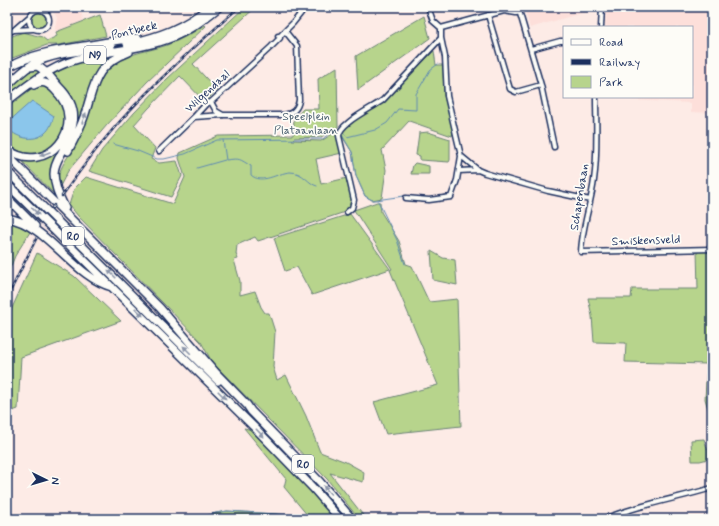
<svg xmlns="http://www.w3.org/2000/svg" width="719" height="526" viewBox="0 0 719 526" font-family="Mynerve,sans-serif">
<rect width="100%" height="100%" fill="#fdebe6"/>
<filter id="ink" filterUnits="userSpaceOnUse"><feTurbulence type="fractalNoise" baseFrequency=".025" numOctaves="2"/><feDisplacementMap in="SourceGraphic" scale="8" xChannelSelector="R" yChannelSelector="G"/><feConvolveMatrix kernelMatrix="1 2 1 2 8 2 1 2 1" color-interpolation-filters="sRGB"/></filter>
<g filter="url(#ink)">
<path fill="#fddfda" d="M51,7H79L84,21L56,32L55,28L57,18L54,12Z
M524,7H598L599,8L530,28Z
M630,7H712V113L691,112V103L631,100L630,97H692V27H605L606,12L629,11Z"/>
<path fill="#b7d48c" stroke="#698275" d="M245,7H256L193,64L217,90L205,102L180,76L148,109L134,125L155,148L151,159L159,163L177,161L182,176L171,197L89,171L102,150L134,113L167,79Z
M31 20a8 8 0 1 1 16 0a8 8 0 1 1-16 0Z
M100,15L106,36L59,45H47L7,60V38L23,32L42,37L47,41L57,36L56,32Z
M424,16L430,38L358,90L356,56Z
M205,25L206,26L147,82L107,125L68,171L59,188C54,171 71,154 79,139C90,118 90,92 104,73C119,53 145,53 167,45C181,40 192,33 205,25Z
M434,51L436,65H443L444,95L453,131L452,136L409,121L382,150L386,170L382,198L372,200L365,196L356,176L352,152L340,133V130L397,87Z
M117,55L103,66L78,129L75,130L51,75L73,64Z
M337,67L338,127L321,137L294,138L292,140L321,141L337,131L342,153L316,159L321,184L347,178L352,200L350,209L342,213L258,241L255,237L237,245L236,254L238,259L234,260L240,281V295L255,291L261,307L265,313H269L275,332L273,367L277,380L286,375L306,416L320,452L346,462L364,472L363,482L330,473L366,519H359L327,479L212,362L201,342L78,216L69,205L74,189L86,177L173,204L185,177L179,158L180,153L218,136L293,135L294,119L303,109H319L318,79Z
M35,69L43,73L7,100V90L29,70Z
M47,76C53,83 61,89 66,96C85,127 58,144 53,171C51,179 53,187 55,195L17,156C24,158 31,160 38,158C62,152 77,126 67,103C63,93 53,85 45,77Z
M35,86H48C52,92 65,105 65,111C70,147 35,166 7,144V108Z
M428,132L450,139V160L449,162L420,160V156L416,155L419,133Z
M415,163L429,166V174H411L413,165Z
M377,202H380L381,212L399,241L406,264L412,266L429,302L457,299L461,426L386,434L374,402L438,385L390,270L392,269L354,210Z
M350,214L390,269L312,295L297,267L285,271L274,238Z
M7,222H13L30,232L15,256L7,276V268L11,254L7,246Z
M431,251L443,258L455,260L457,285L433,280Z
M697,251H712V422L705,399L707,364L625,362L626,343L594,342L592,316L588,298H631L632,289H698Z
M37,253L74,276L121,321L21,357L18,409L7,413V319Z
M244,428L253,430L311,490L335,519H196L216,513L227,511L308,516L284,487L286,479Z
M704,439L708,451V459L700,461H692L691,440Z"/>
<path fill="#8bc6eb" stroke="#5e8ab3" d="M32,101L54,116C52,122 50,129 45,133C34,143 15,138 7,127V123Z"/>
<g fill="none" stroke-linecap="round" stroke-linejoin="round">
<path stroke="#5e8ab3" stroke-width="1" d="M342,131L347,137L375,130L387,123L398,109L416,110V94L430,70L438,64
M342,135L352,152L356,176L365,196L372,200H376L404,196
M311,139H323L330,133L339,129
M223,140L226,160C241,158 239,159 251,166V175C262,185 277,173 290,172C304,172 308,184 317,186
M113,144L138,151L157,159H164L185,154L217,140L309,139
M197,168L225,160
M378,201L397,240L405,264
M196,519L216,513L227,511L305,516L314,515"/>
<g stroke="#1b2f5e" stroke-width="7">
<path id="street" d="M518,7L541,85L554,147
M29 20a10 10 0 1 1 20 0a10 10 0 1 1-20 0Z
M504,11L516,13L520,12
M299,13L307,7
M488,15L510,89L516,92L541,85
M601,27L602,7
M441,28L504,11L509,7
M14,30L33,29
M7,33L14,30L29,17
M278,36H280L293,23L301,13
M531,49L560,41H564
M596,97C596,124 598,153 594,180C591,204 582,227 581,252L712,249
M211,102L216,111L223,115
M194,117L223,115H284C293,114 298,108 299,100L297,46L285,31
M159,151L194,117L207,103L211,102L271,47L280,38V36
M461,156L478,170L485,173L548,191L590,200
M459,171L478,170
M406,198L429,200L451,197L457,180L461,156L447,96L445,57L441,38V28L433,21L428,7
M347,212L352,208L354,200L339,136C339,123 373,108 383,100L441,38
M604,519C640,504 676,499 712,488"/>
</g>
<g stroke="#1b2f5e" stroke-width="10">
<path id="highway" d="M127,44C158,37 185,28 209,7
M30,67L37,66C46,70 53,80 59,87C82,110 74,128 61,154C58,159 54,167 54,174C55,189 59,195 65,208
M7,68C31,54 57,50 84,46C102,43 119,40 137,38
M7,86C15,78 23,70 33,64C54,52 87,51 111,47
M7,101C27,86 47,69 72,61C100,51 130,51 159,42C182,36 201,22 219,7
M7,149C46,179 91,125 55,90C48,83 43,80 34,85
M68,151C74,140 80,129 84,117C95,85 93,66 129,52
M7,155L160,308L217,374L247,405L251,411L320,482L352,519
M7,171L218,381
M7,184L255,428L313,488L340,519
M7,198L35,226
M7,218C48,224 73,277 112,287"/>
</g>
<use href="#street" stroke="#fdfcf7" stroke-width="4"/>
<use href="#highway" stroke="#fdfcf7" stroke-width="7"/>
<g stroke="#1b2f5e" stroke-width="2.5">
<path id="rail" d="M62,196C81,169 100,143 122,119C158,79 199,43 239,7
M52,208L54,205
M7,298L37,237"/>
</g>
<use href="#rail" stroke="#fdfcf7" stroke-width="1" stroke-dasharray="3" stroke-linecap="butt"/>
</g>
<defs><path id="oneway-solid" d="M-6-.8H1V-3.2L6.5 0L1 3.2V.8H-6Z"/></defs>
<g fill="#8c96aa">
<use href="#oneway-solid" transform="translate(84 118) rotate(-70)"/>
<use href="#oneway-solid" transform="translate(45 154) rotate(159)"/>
<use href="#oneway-solid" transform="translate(35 211) rotate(44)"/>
<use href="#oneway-solid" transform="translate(112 274) rotate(-135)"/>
<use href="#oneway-solid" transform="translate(139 312) rotate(44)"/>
<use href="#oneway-solid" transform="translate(187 350) rotate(-135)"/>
<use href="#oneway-solid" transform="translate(222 395) rotate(45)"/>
<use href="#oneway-solid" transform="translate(260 433) rotate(46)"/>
<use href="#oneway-solid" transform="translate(327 490) rotate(-131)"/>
</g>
</g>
<g text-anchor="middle" stroke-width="3.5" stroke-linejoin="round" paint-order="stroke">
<g fill="#fdfcf7" stroke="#5f6c8c" stroke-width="1">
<rect x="84" y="46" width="22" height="18" rx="3"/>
<rect x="62" y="227" width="22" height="18" rx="3"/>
<rect x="292" y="455" width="22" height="18" rx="3"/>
</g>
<g font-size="11" font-weight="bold" fill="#1b2f5e">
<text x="95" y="59">N9</text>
<text x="73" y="240">R0</text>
<text x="303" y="468">R0</text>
</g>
<g font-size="12" fill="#1b2f5e" stroke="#fdfcf7">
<text transform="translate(134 30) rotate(-14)" y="4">Pontbeek</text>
<text transform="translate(207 91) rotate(-43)" y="4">Wilgendaal</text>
<text transform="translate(579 197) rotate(-81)" y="4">Schapenbaan</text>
<text transform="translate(646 240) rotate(-2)" y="4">Smiskensveld</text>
</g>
<g font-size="12" fill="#42586a" stroke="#fdfcf7">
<text x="306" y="120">Speelplein<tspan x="306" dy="14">Plataanlaan</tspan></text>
</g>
</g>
<rect width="719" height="526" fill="none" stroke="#fdfcf7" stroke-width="24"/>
<rect x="12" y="12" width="695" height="502" fill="none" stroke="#1b2f5e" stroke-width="1.5" filter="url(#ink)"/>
<rect x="563" y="26" width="130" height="72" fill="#fdfcf7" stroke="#a3aaba"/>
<rect x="571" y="39" width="20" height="6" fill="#fdfcf7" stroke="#a3aaba"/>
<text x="599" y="46" font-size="12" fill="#1b2f5e">Road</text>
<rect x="571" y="59" width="20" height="6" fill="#1b2f5e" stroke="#a3aaba"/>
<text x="599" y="66" font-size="12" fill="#1b2f5e">Railway</text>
<rect x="571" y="76" width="20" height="12" fill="#b7d48c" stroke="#a3aaba"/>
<text x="599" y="86" font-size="12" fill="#1b2f5e">Park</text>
<g transform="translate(46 480) rotate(95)" stroke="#fdfcf7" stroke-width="3" paint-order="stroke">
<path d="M0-3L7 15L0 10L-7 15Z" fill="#1b2f5e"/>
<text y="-6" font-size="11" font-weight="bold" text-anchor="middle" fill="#1b2f5e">N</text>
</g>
</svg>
